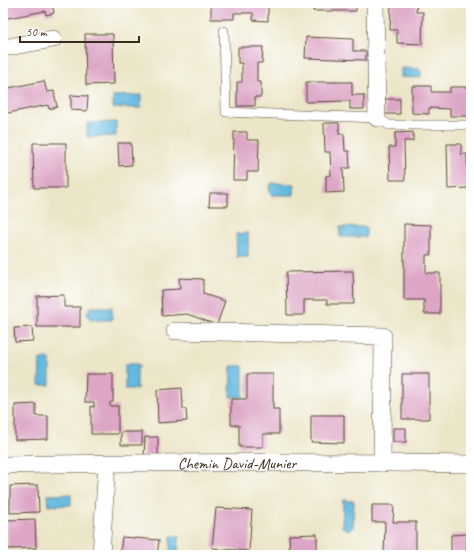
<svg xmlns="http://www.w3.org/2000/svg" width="474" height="558" viewBox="0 0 474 558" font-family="Caveat,sans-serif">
<rect width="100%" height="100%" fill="#fff"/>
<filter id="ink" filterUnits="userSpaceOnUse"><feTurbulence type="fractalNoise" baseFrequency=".025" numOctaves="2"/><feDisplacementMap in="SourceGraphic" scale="8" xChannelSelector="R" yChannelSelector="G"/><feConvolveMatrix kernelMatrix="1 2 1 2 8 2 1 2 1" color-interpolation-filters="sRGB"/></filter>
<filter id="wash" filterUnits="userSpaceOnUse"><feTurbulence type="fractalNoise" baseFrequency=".012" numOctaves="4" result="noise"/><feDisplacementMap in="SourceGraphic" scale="16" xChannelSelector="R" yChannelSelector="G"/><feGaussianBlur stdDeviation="0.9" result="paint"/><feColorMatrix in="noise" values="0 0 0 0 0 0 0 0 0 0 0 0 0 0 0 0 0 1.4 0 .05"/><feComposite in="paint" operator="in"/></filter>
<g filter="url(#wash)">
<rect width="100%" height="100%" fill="#ece6c9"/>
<path fill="#63b9df" stroke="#4f727e" d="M401,68L419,69V71H421V77H419L418,78L401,77Z
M141,95V108H113V96Z
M116,122V136L87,137V123Z
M272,183L295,184L294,195H271L269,187Z
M340,227H366V237H340Z
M248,233V257H237L236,234Z
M90,307H112V320H90V317L88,316L87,311L90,310Z
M40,359H50V385H39Z
M125,364H137L139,365V368H137V389H125Z
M231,366H243V397H230Z
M71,494V505L48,506L47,495Z
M343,500L354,501L353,527L348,530L342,527Z
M171,536H179L178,553L176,555H172L170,552Z"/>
<g id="blocks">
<path fill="#dda5c6" d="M3,3H52L54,13L46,15L45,11L3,19Z
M217,3H268V21L253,20V13H234V19H211V4Z
M313,3H356V11H313Z
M391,3H417L416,12H423L422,44L397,43V30H390Z
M85,34H113L114,84L86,85Z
M306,37L353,39V51H366V60L305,58Z
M238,47H263L262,63H257V82H261V97H255V106H237V82H242V63H238Z
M44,81L47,92L54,91L57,107L49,109L48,105L3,114V89Z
M306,82H352V95H364V109H350V101L306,102Z
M412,86H431V92H450V87H470V116H450V109L429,108V114L412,113Z
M71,95L88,96L87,111L71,110Z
M385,99H400V114H385Z
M324,123H339V134H344L345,151H349L350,168H343L344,192L326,193V176L331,175L330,152H325Z
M234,132H247V140H259L258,172H247V180H233Z
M413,132V141H404L405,180H390L389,147H395V133Z
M33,143H66V188H34Z
M118,143H131L132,165L119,166Z
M447,144H461V154H467L468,188L448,189Z
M210,193H228V206H209Z
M404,224L431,225V255H426V273H440V314H424V300H404Z
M353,271L354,304H327V300H304V315H287L286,272Z
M179,278L203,279V294L225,301L217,325L187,314L162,316L161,290L180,289Z
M64,295V307H80V327H37V296Z
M32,327L33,341L15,342L14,328Z
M86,374H113V402H110V406H118V434H91V406L94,407V402H85Z
M247,374H273V409H279V434H263V447H239V425H231V399H247Z
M402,374H429V419H402Z
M182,388L183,409H186L187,421L158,423L157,390Z
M36,404V416H48V439L15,440V405Z
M311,415H344V443L311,442Z
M393,428H406V442H393Z
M121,432H142V445H121Z
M145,437H158V456H144Z
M38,485L39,512L10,513V486Z
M372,505H394L393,522H416V555H384L385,522H372Z
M216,508L252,510L249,551L212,548Z
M35,519L36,548L8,549L7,520Z
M468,527H471V555H468Z
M317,534V555H290L289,535Z
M467,534L466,555H451V535Z
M122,537L159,540L157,555H120Z"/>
</g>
</g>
<g filter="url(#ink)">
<use href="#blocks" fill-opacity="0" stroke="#564638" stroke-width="1"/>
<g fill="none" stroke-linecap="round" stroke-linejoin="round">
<g stroke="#564638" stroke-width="10">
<path id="service" d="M224,31L226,112L377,118L389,125H471"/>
</g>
<g stroke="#564638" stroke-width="18">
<g id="minor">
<path d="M375,3L377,118"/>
<path d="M3,48L53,39"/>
<path d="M175,331L383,336L382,463"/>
<path id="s1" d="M3,465C159,462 315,462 471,464"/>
<path d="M101,555L107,463"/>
</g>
</g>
<use href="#service" stroke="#fff" stroke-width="9"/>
<use href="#minor" stroke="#fff" stroke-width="17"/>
</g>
</g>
<g text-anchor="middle" stroke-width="4" stroke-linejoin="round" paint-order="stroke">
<g font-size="16" fill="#3b2a1e" stroke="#fff">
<text dy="6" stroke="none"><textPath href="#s1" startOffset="234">Chemin David-Munier</textPath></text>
</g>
</g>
<rect width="474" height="558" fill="none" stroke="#fff" stroke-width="16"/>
<path d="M20 36v6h119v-6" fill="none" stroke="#3b2a1e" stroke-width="2"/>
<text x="26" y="36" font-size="12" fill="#3b2a1e" stroke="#ffffff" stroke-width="3" paint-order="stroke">50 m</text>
</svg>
